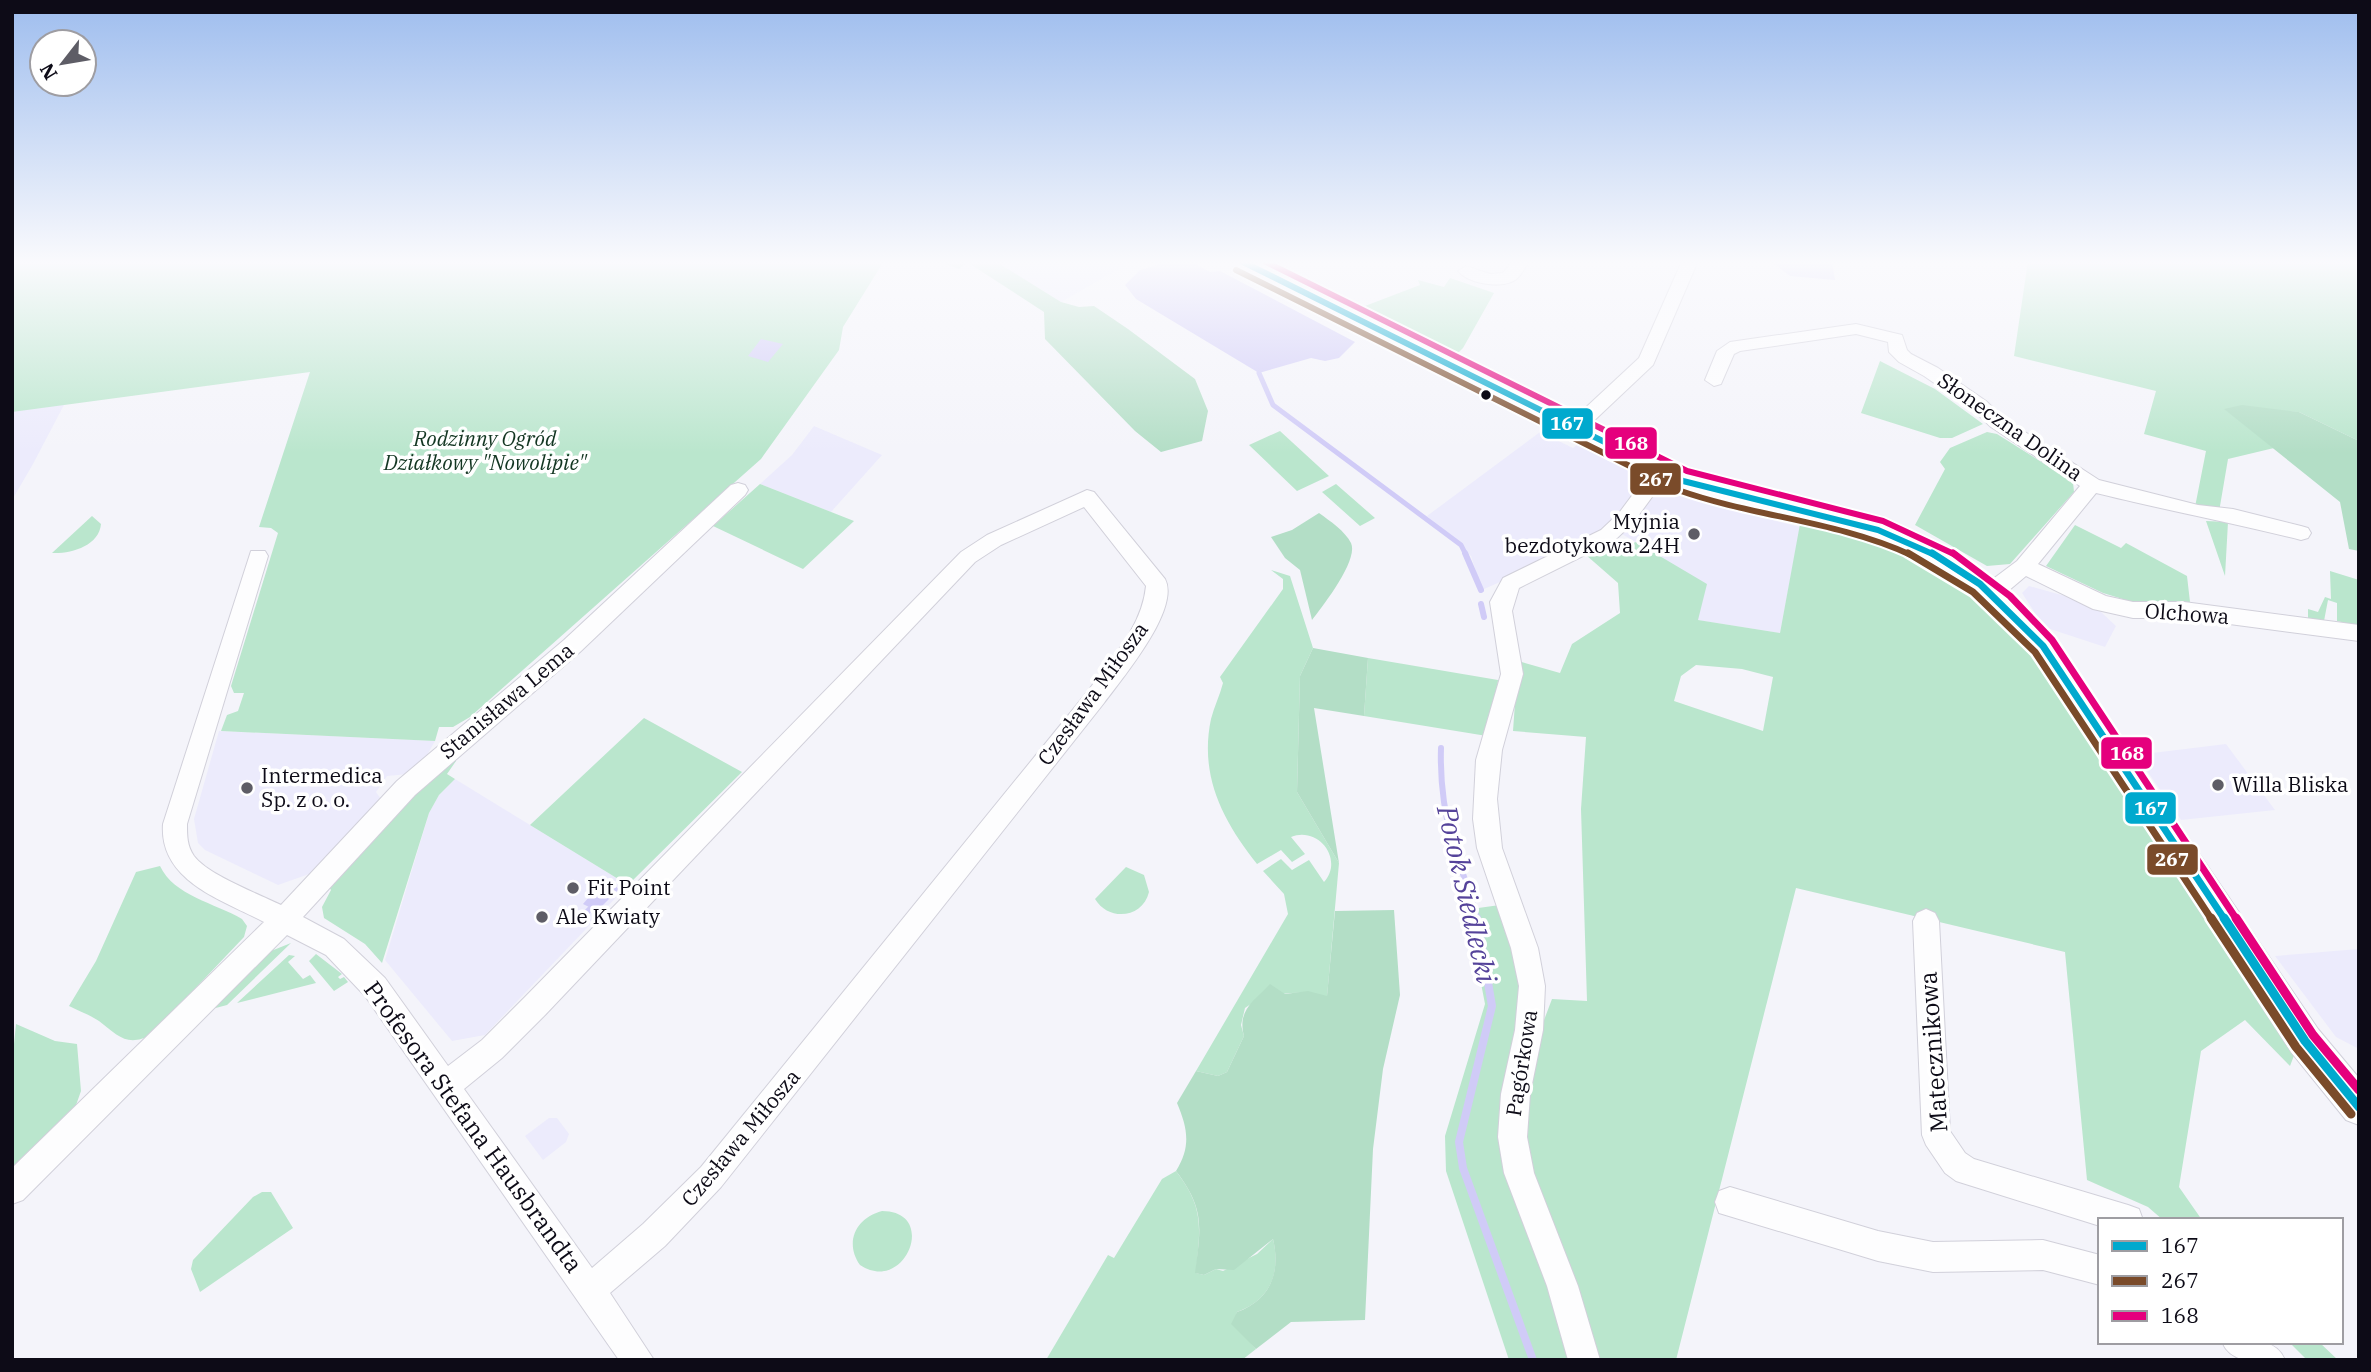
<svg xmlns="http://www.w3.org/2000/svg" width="2371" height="1372" viewBox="0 0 2371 1372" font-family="'IBM Plex Serif',serif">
<rect width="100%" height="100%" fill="#f4f4fa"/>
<path fill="#ecebfc" d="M995,261H1133L1061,302Z
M65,403L33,464L12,500V412Z
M814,426L882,455L831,512L760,484L792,455Z
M1540,432L1573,448L1580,442L1647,475L1619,518L1597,536L1586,533L1571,550L1482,590L1471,556L1427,516Z
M1663,484L1729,509L1800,527L1780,633L1697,620L1706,584L1622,534Z
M2029,586L2065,596L2101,612L2116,626L2105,647L2044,627L2022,593Z
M219,731L435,741L426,757L409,774L387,776L376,792L383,802L312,873L278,885L205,850L198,843L194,819Z
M2226,744L2275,810L2181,820L2136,755Z
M455,779L628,885L485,1035L452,1041L385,960L429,813L439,795Z
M2359,949V1049L2336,1037L2275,956Z
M549,1118H557L569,1134L566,1142L543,1160L525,1136Z"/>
<path fill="#bae6cd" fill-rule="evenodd" d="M12,261H884L843,327L839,350L761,459L470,717L453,727H439L435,741L221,731L227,715L238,711L244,693H234L231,686L278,533L271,528L259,527L310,372L12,412Z
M2028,261H2359V441L2299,412L2225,409L2274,448L2228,459L2219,512L2195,507L2206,451L2144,434L2156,391L2014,356Z
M1450,278L1494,293L1463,348L1455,356L1365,306L1420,285L1418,280L1444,287Z
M1880,361L1935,389L1983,424L1952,438H1940L1861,413Z
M1280,431L1329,476L1297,491L1249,445Z
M1987,432L1997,434L2073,482L2074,492L2010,564L1987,566L1915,525L1945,469L1940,462L1950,448Z
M760,484L854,521L803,569L713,526Z
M1336,484L1375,518L1360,526L1322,492Z
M92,516L101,524C99,546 71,554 52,553Z
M2206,521L2228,522L2225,576Z
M1800,524C1932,551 1984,585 2060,696L2295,1053L2290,1066L2245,1020L2201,1051L2179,1187L2202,1220H2163L2148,1207L2087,1180L2065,952L1796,888L1676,1360H1594L1532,1168L1524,1126L1538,1036L1552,999L1587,1001L1581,809L1586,737L1513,731L1518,661L1560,673L1572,644L1620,613L1618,583L1586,555L1613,540L1623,547L1636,542L1707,584L1698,620L1780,633ZM1696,665L1742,669L1773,677L1763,731L1674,701L1681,676Z
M2075,525L2121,548L2126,543L2187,576L2190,602L2129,601L2103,593L2046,566Z
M1271,570L1290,576L1313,648L1300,676L1297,792L1339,863L1327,997C1303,989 1266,992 1245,1008L1241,1025L1244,1036L1227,1072L1218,1076L1196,1071L1288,914L1284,894L1263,871L1281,859L1292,870L1309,860L1324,882C1344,860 1319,826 1291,837L1305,854L1292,862L1281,850L1257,864C1223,821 1199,776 1211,719C1214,707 1220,695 1223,683L1220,677L1283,589V579Z
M2330,571L2359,580V626L2337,621V603L2328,600L2324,621L2308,619V609L2318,612L2325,597L2331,599Z
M1368,658L1498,680L1493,737L1364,716Z
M644,718L742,772L628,885L530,825Z
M449,757L456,761L447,774L455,779L439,795L429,813L382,963L365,944L324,918L322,907L331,890L329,887Z
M160,866C174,896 215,903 242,919L247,926L244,937L152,1034C128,1048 118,1036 99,1021C90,1015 79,1011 69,1006L96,961L136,872Z
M1126,867L1144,875L1149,892C1143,918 1109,922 1095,899Z
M1500,905L1514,948L1524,1016L1504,1121L1576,1360H1509L1446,1171L1445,1136L1485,1004L1473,942L1471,909Z
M291,943L227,1005L208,1010L266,953Z
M316,954L342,974L338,977L340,979L344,977L348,982L334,991L309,961Z
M289,955L295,956L288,962L303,979L310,975L316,983L237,1003Z
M16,1024L55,1041L77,1044L81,1091L75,1108L12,1169V1064Z
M1176,1171C1205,1209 1200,1227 1196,1273L1204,1275L1216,1269L1223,1271L1257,1254L1273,1239C1281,1272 1271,1300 1237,1312L1234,1324L1256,1349L1242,1360H1046L1108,1255L1114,1258L1162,1179Z
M262,1192H271L293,1228L200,1292L191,1269L193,1260L253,1197Z
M882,1211C939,1211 905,1295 860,1265C844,1242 856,1218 882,1211Z
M2289,1342H2319L2338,1360H2307Z"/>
<path fill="#b3dec6" d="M938,261H995L1061,302L1079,307L1094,306L1128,329L1195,379L1208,411L1202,441L1161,452L1135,431L1045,339L1044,312L967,262L959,269Z
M2242,405L2299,412L2359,441V551L2349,549L2340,502L2224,409Z
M1319,513C1330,521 1345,531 1351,543C1359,560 1322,607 1312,620L1300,570L1285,558L1271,537L1292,530Z
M1313,648L1368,658L1364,716L1314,708L1339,863L1297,792L1300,676Z
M1394,910L1400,995L1383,1069L1373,1149L1365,1320L1291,1322L1256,1349L1231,1324L1237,1312C1270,1300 1281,1273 1273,1239L1234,1270L1216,1269L1204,1275L1195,1273C1201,1227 1205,1209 1176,1171C1191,1147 1188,1129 1177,1103L1196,1071L1218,1076L1227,1072L1244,1036C1237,1010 1254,1001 1270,984L1285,994L1308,991L1327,996L1335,911Z"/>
<path fill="#d0cbf7" d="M1171,261H1190L1210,272L1220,271L1355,342L1339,358L1325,361L1311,358L1259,373L1136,299L1125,285L1140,270Z
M1770,261H1832L1835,280L1790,276Z
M761,339L783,344L768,362L748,356Z
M608,881L619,889L597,911L583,904L602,882Z"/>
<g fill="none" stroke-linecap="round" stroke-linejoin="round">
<path stroke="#d0cbf7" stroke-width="5" d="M1259,373L1273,405L1461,545L1466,555"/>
<path stroke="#d0cbf7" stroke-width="6" d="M1465,553L1481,590
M1481,604L1484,617
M1441,748C1440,779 1444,811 1452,841C1459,868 1472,892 1477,920
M581,918L590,909"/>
<path stroke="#d0cbf7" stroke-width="8" d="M1477,918L1492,1006L1459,1142L1463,1168L1533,1360"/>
<g stroke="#d1d0da" stroke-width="2">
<path id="minor" d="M1513,261H1529C1525,268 1519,280 1511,282C1496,288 1468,283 1458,271L1466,266L1490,274L1503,273Z
M1682,261H1698L1653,365L1582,432H1568L1565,428L1568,424L1639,358Z
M1856,324L1902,335L1907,350L1911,354L1938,368L1986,401L2005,419L2099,480L2198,505L2233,509L2301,526L2308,528L2311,533L2308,538L2301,540C2233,523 2165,510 2096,493L2038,564L2106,596L2133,602H2184L2359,625V641L2184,618H2133L2093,609L2026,576L2001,597H1985L1982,591L1985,585L2017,561L2080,486L1991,427L1972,409L1924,376L1899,362L1889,352L1888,342L1856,334L1740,351L1734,354L1721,384L1714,386L1705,380L1717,351L1730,342Z
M1661,464L1671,471L1633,523L1615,540L1519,588L1512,611L1523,674L1502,750L1497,799L1502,848L1538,948L1545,986L1543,1030L1530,1094L1527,1137L1534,1173L1578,1286L1600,1360H1568L1547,1286L1504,1173L1498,1137L1501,1094L1515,1030L1519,986L1511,948L1477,848L1473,819L1476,760L1501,674L1490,602L1503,578L1601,530L1619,513L1654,466Z
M738,483L745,485L748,490L745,495L580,652L415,795L303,917L344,939L385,978L448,1066L482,1040L525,997L961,552L987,535L1087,490L1094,492L1165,579C1181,609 1121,680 1104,703L721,1187L665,1246L610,1293L654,1360H619L365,996L326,955L287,935L23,1200L12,1204V1168L264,922C222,900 159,881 163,824L251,551H265L268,556L187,824C187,836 187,846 194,856C208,875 259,894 281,905L397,781L564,640L731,485ZM1084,507L1146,586C1142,627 1111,659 1088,691L701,1167L643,1224L592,1268L464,1089L502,1058L545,1015L975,562L1001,545Z
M1926,909L1935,913L1939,921L1950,1131L1965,1153L1974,1159L2128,1205L2139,1209L2143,1220H2100V1226L1956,1181L1945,1173L1926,1145L1922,1135L1913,921L1917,913Z
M1730,1187L1878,1231L1933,1242L2043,1240L2100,1255V1285L2043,1270L1933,1272L1878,1261L1719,1213L1715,1202L1719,1191Z
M2222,1342C2245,1342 2275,1335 2285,1360C2262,1360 2233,1367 2222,1342Z"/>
</g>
<g stroke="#d1d0da" stroke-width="2">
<path id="tertiary" d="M1230,261H1258L1692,475C1743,493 1796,500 1848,512C1931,532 1999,572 2053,638L2318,1029L2359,1078V1125L2346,1120L2292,1053L2033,654C1985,594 1925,551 1850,532C1791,516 1731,509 1674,487L1233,266Z"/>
</g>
<use href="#minor" fill="#fdfdfe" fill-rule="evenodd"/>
<use href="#tertiary" fill="#fdfdfe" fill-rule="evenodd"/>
<g stroke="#fff" stroke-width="10">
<path id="bus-1-far2" d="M1241,261L1683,481L1878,530L1935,555"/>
</g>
<g stroke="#fff" stroke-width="12">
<path id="bus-1-far1" d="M1932,553L1980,584L2043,646L2225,920"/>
</g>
<g stroke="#fff" stroke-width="14">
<path id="bus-1" d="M2224,918L2305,1041L2359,1107"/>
</g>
<g stroke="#fff" stroke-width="10">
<path id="bus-2-far2" d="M1236,270L1678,490C1754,517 1838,521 1911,555"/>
</g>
<g stroke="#fff" stroke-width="12">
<path id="bus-2-far1" d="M1908,553L1973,592L2035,652L2212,920"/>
</g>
<g stroke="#fff" stroke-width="14">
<path id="bus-2" d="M2211,918L2296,1047L2351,1114"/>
</g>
<g stroke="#fff" stroke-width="10">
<path id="bus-3-far2" d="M1264,261L1687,471L1883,521L1956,555"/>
</g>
<g stroke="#fff" stroke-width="12">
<path id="bus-3-far1" d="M1953,553L2010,596L2052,640L2237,920"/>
</g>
<g stroke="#fff" stroke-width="14">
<path id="bus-3" d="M2236,918L2313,1035L2359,1090"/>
</g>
<use href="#bus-1-far2" stroke="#00a9ce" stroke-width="6"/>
<use href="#bus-1-far1" stroke="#00a9ce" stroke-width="7"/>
<use href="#bus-1" stroke="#00a9ce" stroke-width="9"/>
<use href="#bus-2-far2" stroke="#7a4b2a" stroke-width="6"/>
<use href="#bus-2-far1" stroke="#7a4b2a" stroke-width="7"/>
<use href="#bus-2" stroke="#7a4b2a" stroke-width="9"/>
<use href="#bus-3-far2" stroke="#e5007d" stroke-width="6"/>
<use href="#bus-3-far1" stroke="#e5007d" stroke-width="7"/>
<use href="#bus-3" stroke="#e5007d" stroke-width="9"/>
</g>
<linearGradient id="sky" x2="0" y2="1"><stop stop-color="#9ebdee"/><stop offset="0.58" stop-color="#fafafd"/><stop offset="1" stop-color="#fafafd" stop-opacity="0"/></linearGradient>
<rect width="2371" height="453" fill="url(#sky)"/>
<circle fill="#0d0b17" stroke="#fff" stroke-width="2.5" cx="1486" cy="395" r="6"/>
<g fill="#5e5d66" stroke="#fff" stroke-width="2.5">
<circle cx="1694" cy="534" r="7"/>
<circle cx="2218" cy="785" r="7"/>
<circle cx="247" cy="788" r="7"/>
<circle cx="573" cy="888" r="7"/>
<circle cx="542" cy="917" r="7"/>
</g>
<g text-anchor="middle" stroke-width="7" stroke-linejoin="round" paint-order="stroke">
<g font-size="21" fill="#0d0b17" stroke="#fff">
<text transform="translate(2010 427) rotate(35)" y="7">Słoneczna Dolina</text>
<text transform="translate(2187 614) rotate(4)" y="7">Olchowa</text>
<text transform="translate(1093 694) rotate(-54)" y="7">Czesława Miłosza</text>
<text transform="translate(507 701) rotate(-40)" y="7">Stanisława Lema</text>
<text transform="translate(1522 1063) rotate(-81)" y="7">Pagórkowa</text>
<text transform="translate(741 1138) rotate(-50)" y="7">Czesława Miłosza</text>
</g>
<g font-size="21" font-style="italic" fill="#133622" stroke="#fff">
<text x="485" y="446">Rodzinny Ogród<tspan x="485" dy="24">Działkowy "Nowolipie"</tspan></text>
</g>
<g font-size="21" fill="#0d0b17" stroke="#fff" text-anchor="start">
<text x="1680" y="529" text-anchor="end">Myjnia<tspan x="1680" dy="24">bezdotykowa 24H</tspan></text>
<text x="261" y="783">Intermedica<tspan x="261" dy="24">Sp. z o. o.</tspan></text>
<text x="2232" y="792">Willa Bliska</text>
<text x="587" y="895">Fit Point</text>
<text x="556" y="924">Ale Kwiaty</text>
</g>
<g font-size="24" fill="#0d0b17" stroke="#fff">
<text transform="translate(1934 1052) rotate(-94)" y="8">Matecznikowa</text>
<text transform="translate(473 1127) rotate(54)" y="8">Profesora Stefana Hausbrandta</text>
</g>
<g font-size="28" font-style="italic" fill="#55439a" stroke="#fff">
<text transform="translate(1467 894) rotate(77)" y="10">Potok Siedlecki</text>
</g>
</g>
<g stroke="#fff" stroke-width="2.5">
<rect x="1541" y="407" width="53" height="33" rx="7" fill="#00a9ce"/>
<rect x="1604" y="426" width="54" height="34" rx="7" fill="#e5007d"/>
<rect x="1629" y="462" width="53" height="34" rx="7" fill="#7a4b2a"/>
<rect x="2100" y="736" width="53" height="34" rx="7" fill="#e5007d"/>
<rect x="2124" y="791" width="53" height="34" rx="7" fill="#00a9ce"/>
<rect x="2146" y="843" width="53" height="33" rx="7" fill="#7a4b2a"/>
</g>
<g font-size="19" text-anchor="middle" font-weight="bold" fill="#fff">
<text x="1567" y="430">167</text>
<text x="1631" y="450">168</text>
<text x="1656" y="486">267</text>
<text x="2127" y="760">168</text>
<text x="2151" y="815">167</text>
<text x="2172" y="866">267</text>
</g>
<rect width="2371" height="1372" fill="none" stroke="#0d0b17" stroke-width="28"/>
<rect x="2098" y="1218" width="245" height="126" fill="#ffffff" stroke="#9e9da2" stroke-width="2"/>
<rect x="2112" y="1241" width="35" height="10" fill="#00a9ce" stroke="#9e9da2" stroke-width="2"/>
<text x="2161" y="1253" font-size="21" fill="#0d0b17">167</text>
<rect x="2112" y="1276" width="35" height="10" fill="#7a4b2a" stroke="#9e9da2" stroke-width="2"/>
<text x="2161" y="1288" font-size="21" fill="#0d0b17">267</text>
<rect x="2112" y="1311" width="35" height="10" fill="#e5007d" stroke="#9e9da2" stroke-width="2"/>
<text x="2161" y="1323" font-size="21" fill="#0d0b17">168</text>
<g transform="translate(63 63) rotate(239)"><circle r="33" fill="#ffffff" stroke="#9e9da2" stroke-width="2"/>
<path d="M0-5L12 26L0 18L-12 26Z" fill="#5e5d66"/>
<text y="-10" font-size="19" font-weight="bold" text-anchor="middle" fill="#0d0b17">N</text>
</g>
</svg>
